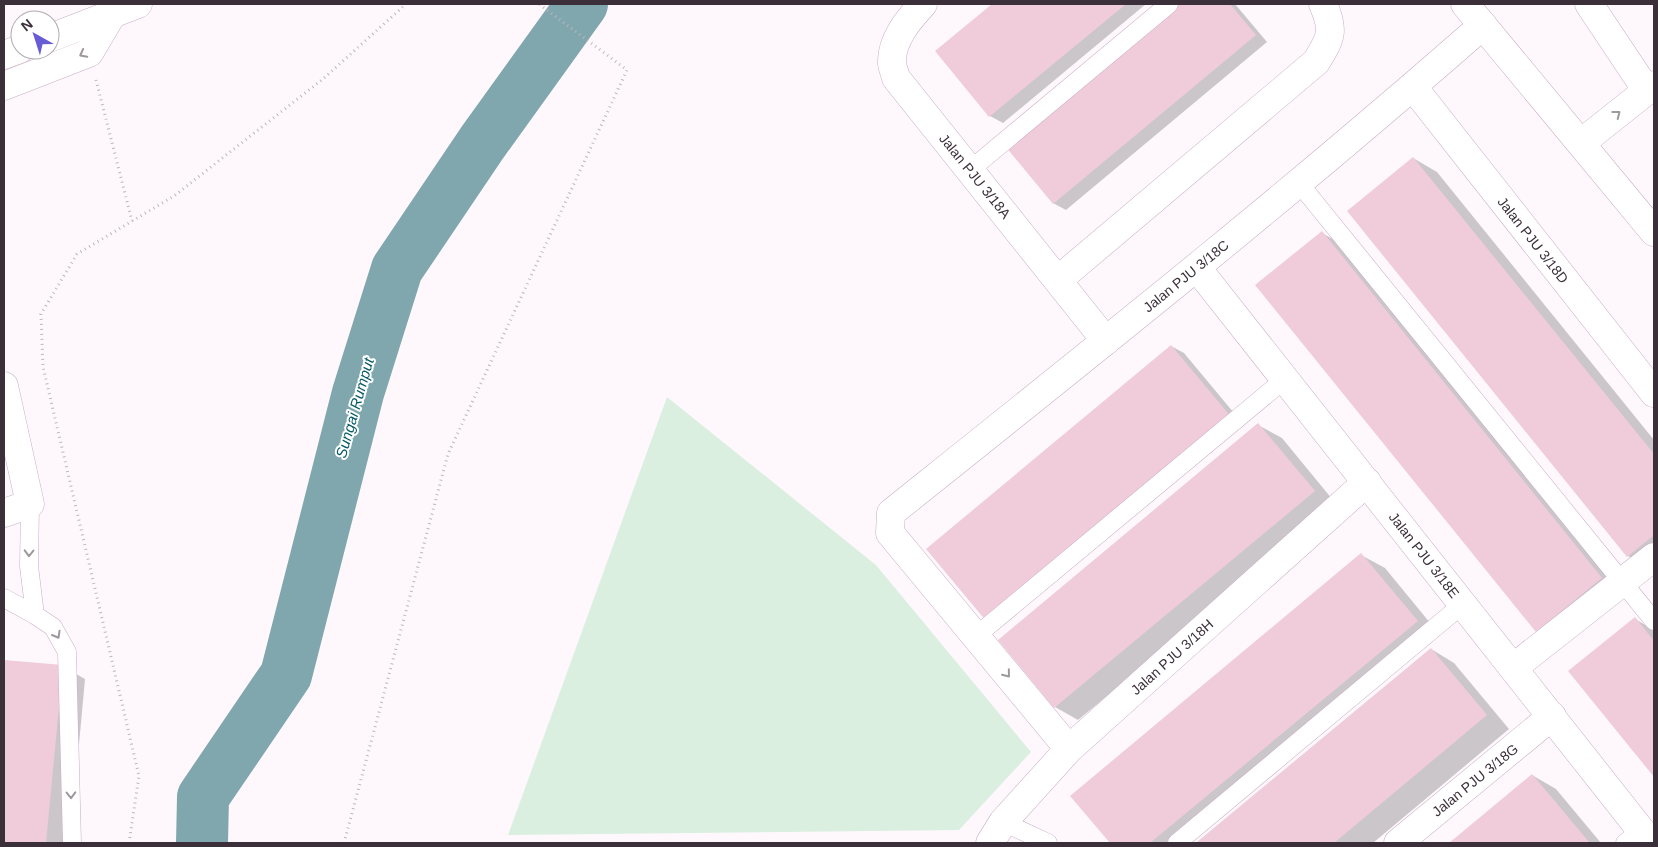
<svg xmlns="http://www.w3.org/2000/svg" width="1658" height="847" viewBox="0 0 1658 847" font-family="Arial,sans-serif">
<rect width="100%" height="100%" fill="#fef8fd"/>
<path fill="#dbefe1" d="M667,397L876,565L1031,752L959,830L508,835Z"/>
<path fill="#0003" d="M994,4H1146L1003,123L990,116L937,51Z
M1177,4H1235L1267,42L1066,210L1053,203Z
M1413,158L1437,172L1654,440V567L1651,570L1628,556L1348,211Z
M1322,233L1345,246L1625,591L1560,644L1536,631Z
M1171,346L1184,353L1244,425L1000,628L987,621Z
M1258,425L1282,438L1337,505L1078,720L1055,707Z
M1361,555L1385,568L1440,635L1189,843H1111L1072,796Z
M1635,619L1654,630V775L1570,672Z
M1431,649L1454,663L1509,729L1373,843H1200L1199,842Z
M4,661L62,666L85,679L70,843H4Z
M1532,775L1556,789L1601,843H1451Z"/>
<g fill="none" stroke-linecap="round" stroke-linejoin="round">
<path stroke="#81a7ae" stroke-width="52" d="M202,843L203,797L286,675L358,393L397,269L482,143L582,4"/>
</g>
<path fill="#f0ccdb" d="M992,4H1126L989,117L935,51Z
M1175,4H1230L1256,35L1053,204L1005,146Z
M1413,157L1654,454V535L1627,557L1347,211Z
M1322,231L1602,578L1536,632L1255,285Z
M1171,345L1232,418L987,622L926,549Z
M1258,423L1315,491L1054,708L998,640Z
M1361,553L1418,621L1150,843H1110L1070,796Z
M1635,617L1654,641V777L1568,671Z
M1431,648L1487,715L1334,843H1199L1197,842Z
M4,660L63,665L46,843H4Z
M1532,774L1589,842L1587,843H1449Z"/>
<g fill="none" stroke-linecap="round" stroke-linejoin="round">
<g stroke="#c8adc5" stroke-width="19">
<path id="service" d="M970,170L1169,4
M1299,183L1654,621
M30,504L29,566L35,615
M4,598L35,615L53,627L67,652L72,843
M976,636L1285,379
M1003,822L1048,843
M1177,843L1463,604
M1625,843L1641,830"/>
</g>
<g stroke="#c8adc5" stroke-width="29">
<path id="minor" d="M923,4C909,19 891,40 892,63C892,67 895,73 896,78L1106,341
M1465,4L1654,232
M1589,4L1647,91
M4,86L89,53L111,16
M1413,87L1654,393
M1581,143L1654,85
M1197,268L1651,843
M1058,280L1316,62C1331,38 1335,31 1323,4
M4,386L30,504L4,513
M1513,668L1654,557
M1069,749L890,533L891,513C1091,353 1291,194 1483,25
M990,843L1003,822L1069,749L1367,482
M1398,843L1552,716"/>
</g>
<g stroke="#c8adc5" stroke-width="29">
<path id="tertiary" d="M50,38L138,4
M4,55L20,49"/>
</g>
<path stroke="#beb7bd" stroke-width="3" stroke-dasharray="1 4" stroke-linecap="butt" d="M96,80L132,221
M129,843L139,776L43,367L41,314L77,254L174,196L323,79L406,4
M344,843L448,454L627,70L539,4"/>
<use href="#service" stroke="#fff" stroke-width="18"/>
<use href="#minor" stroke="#fff" stroke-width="28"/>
<use href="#tertiary" stroke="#fff" stroke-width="28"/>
</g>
<defs><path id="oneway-chevron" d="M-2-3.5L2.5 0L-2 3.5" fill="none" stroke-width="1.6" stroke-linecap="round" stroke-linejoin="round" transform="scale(1.25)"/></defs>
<g stroke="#9d989c">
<use href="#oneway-chevron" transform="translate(83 54) rotate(152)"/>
<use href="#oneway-chevron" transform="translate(1617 114) rotate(-38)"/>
<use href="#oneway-chevron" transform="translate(29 553) rotate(91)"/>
<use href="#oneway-chevron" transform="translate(57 635) rotate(60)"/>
<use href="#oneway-chevron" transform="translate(1007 674) rotate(51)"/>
<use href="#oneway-chevron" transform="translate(71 795) rotate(89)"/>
</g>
<g text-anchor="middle" stroke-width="4" stroke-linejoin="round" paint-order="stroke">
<g font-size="14" fill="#3b3039" stroke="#fff">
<text transform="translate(975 176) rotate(51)" y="5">Jalan PJU 3/18A</text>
<text transform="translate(1533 240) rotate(52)" y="5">Jalan PJU 3/18D</text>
<text transform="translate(1186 276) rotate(-39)" y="5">Jalan PJU 3/18C</text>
<text transform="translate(1424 555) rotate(52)" y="5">Jalan PJU 3/18E</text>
<text transform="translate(1172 657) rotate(-42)" y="5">Jalan PJU 3/18H</text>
<text transform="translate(1475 780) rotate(-39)" y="5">Jalan PJU 3/18G</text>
</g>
<g font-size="15" font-style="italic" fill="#075b66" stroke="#fff">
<text transform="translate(355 408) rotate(-74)" y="5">Sungai Rumput</text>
</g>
</g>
<rect width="1658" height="847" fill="none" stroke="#3b3039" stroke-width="10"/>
<g transform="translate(35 35) rotate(321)"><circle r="24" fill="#ffffff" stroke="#b1acb0"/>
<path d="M0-4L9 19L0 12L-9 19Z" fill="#685cd6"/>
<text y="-8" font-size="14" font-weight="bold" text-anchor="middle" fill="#3b3039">N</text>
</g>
</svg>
